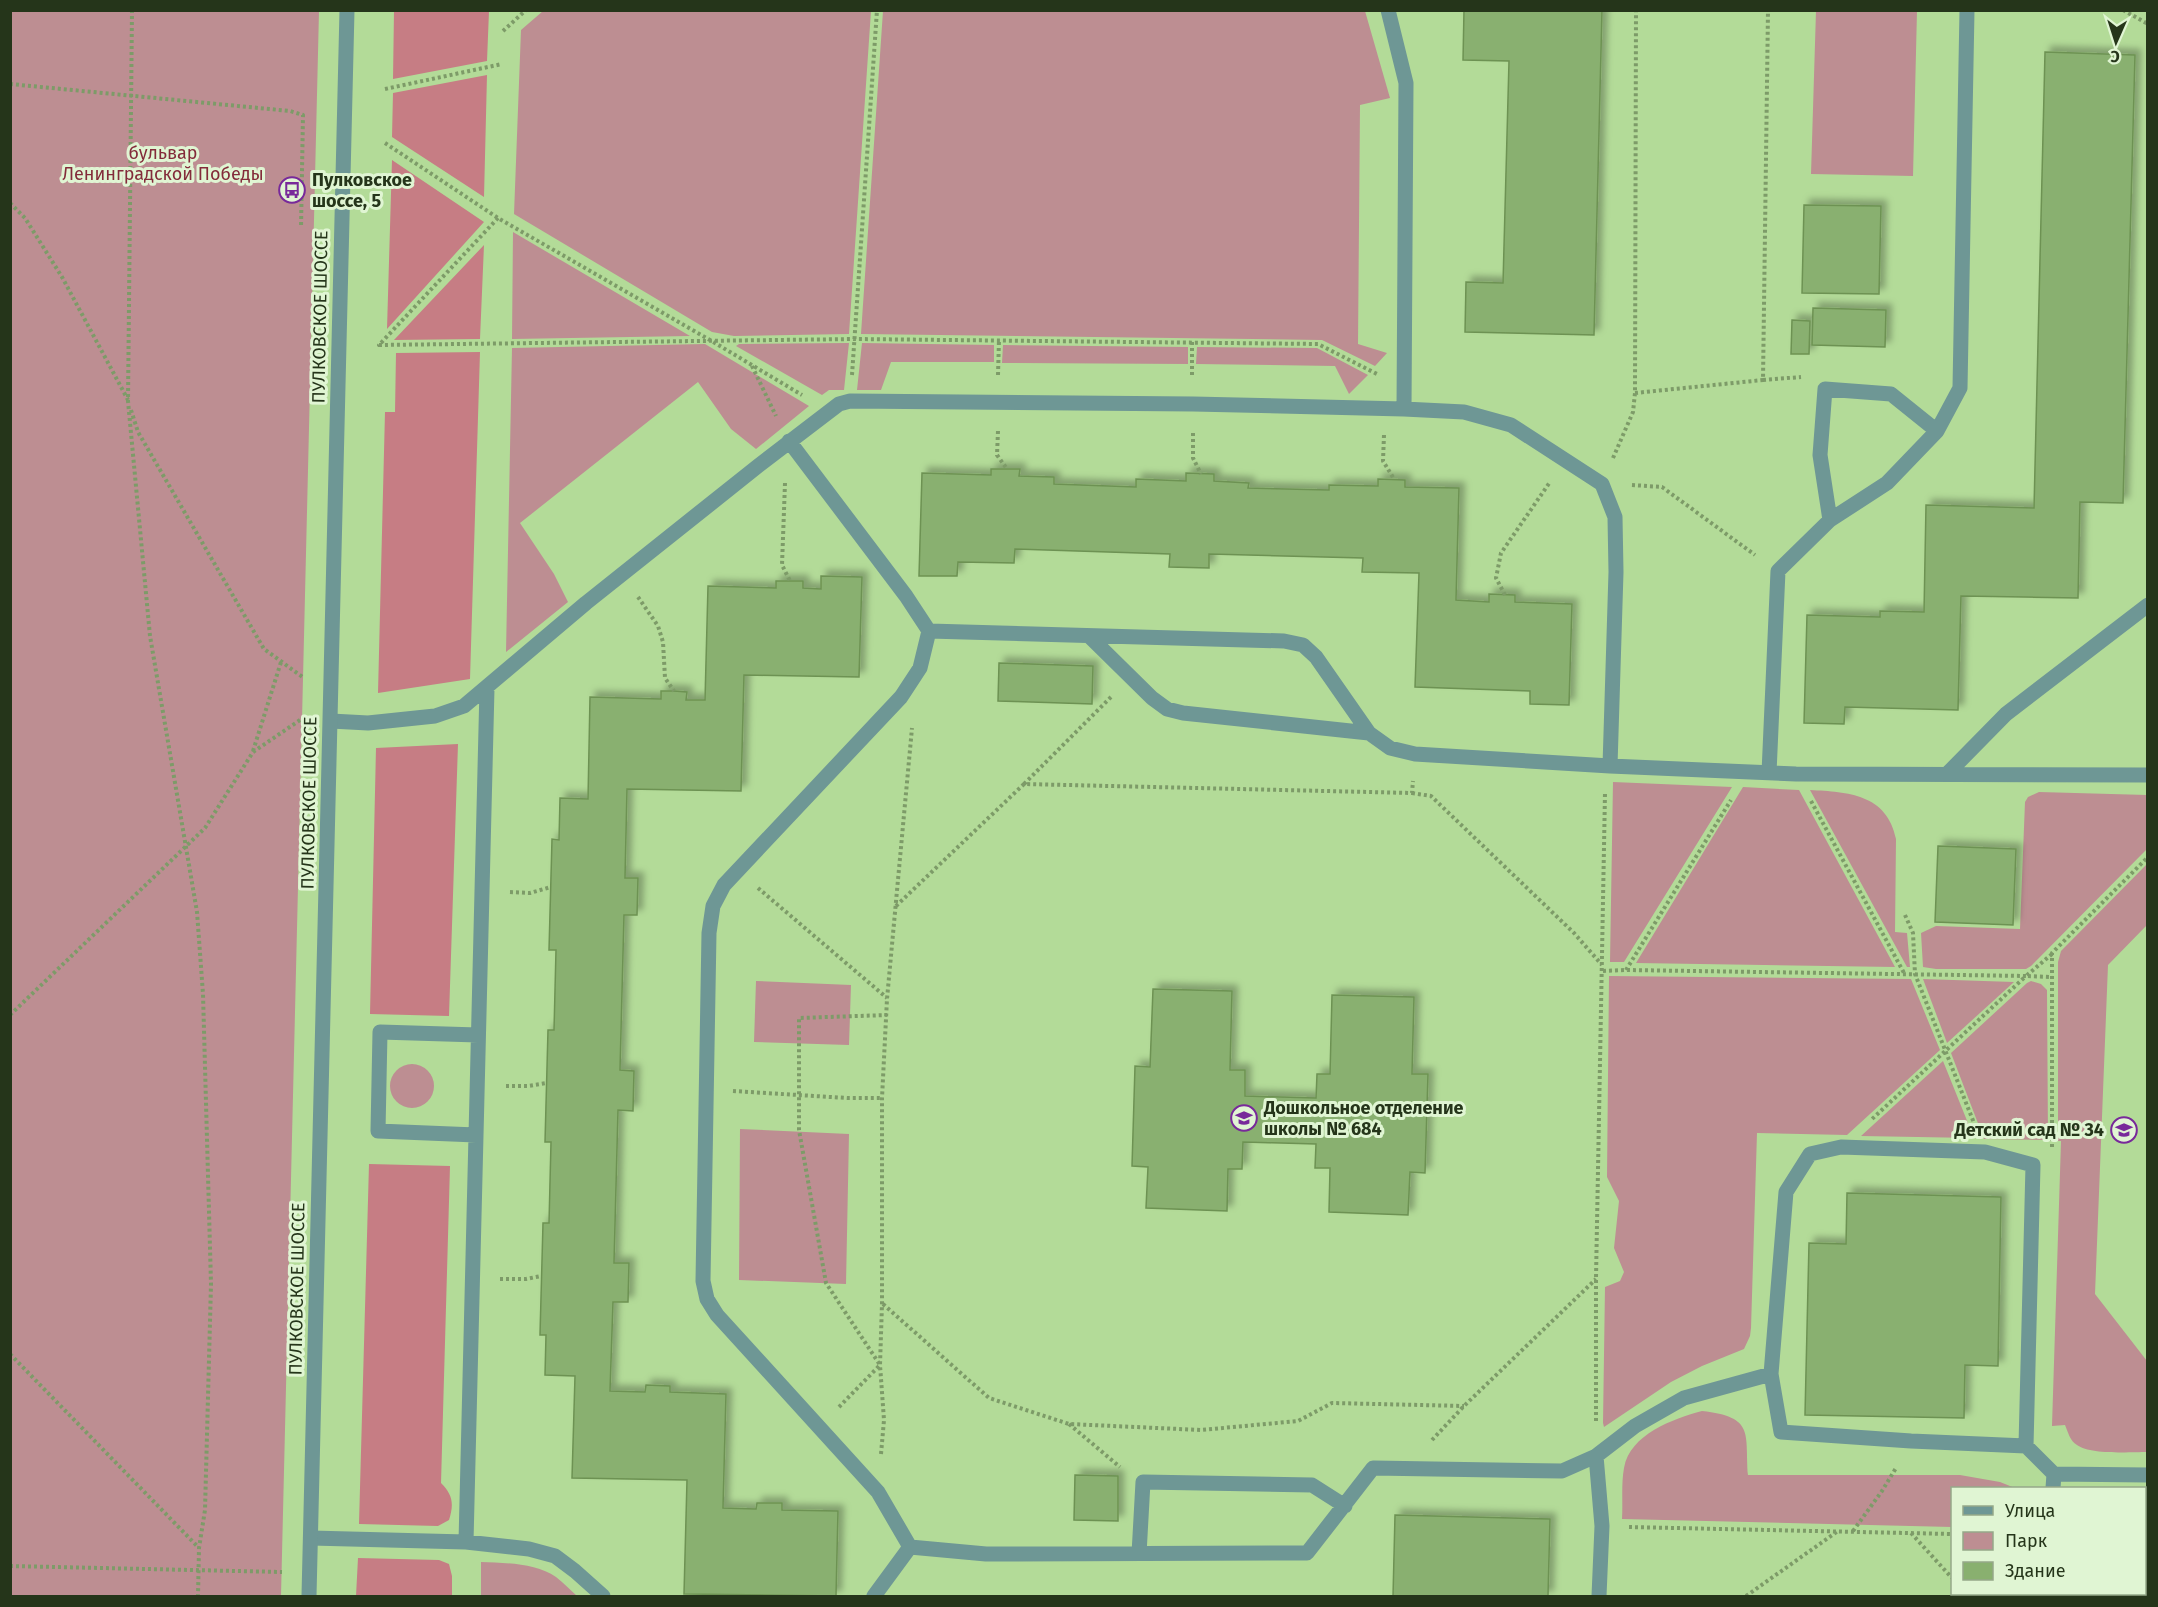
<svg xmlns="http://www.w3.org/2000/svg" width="2158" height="1607" viewBox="0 0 2158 1607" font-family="'Fira Sans',sans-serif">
<defs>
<filter id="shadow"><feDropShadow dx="5.5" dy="-5.5" stdDeviation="3" flood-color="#0004"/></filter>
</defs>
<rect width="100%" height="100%" fill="#b3db98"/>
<path fill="#bd8e92" d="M11,10L319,11L281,1596H11Z
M543,11H871L849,334L734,336L712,332L514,214L521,30Z
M883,11H1365L1390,98L1360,105L1358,344L1387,353L1375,366L1322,340L861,334Z
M1816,11H1917L1913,176L1811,174Z
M513,232L690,336L512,339Z
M849,343L844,390H829L822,395L736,346L739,344Z
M862,343L994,345V362H891L881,390H857Z
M705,344L809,406L756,449L731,429L698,382L520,523L554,574L568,602L506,652L512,348Z
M1003,345L1188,347V364L1002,363Z
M1197,347L1317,348L1368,375L1349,394L1335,366L1196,364Z
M1613,782L1732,787L1624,962H1610Z
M1743,787L1799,790L1895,967L1636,963Z
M1810,790C1848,792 1887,794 1896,839L1895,932L1907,933L1910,967H1907Z
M2039,792L2147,795V849L2031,966L2026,969H1936L1923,967L1921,933L1936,926L2020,929L2025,802L2028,797Z
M2147,864V925L2108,965L2095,1294L2147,1361V1452C2131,1452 2090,1455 2077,1445C2070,1441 2068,1432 2065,1425L2052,1426L2061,1141H2058V962L2061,951Z
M1609,976L1911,979L1940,1050L1847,1135L1757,1133L1751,1328L1750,1336L1744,1349L1702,1366L1671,1382L1604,1427L1603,1423L1605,1287L1620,1281L1624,1272L1614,1248L1619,1201L1607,1177Z
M1923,979L2014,982L1947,1043Z
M756,981L851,985L849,1045L754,1042Z
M2031,981L2041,984L2047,990L2048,1140L1984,1139L1951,1053L2027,983Z
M1943,1061L1974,1138L1861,1136Z
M390 1086a22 22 0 1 1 44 0a22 22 0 1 1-44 0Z
M740,1129L849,1134L846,1284L739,1280Z
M1702,1411C1755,1417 1745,1433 1748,1475H1960L2000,1482L2015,1488H1952V1527L1622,1519C1623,1503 1621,1484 1624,1468C1630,1434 1673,1419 1702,1411Z
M481,1562C505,1563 536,1563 556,1577C564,1583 570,1590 577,1596H481Z"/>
<path fill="#c67d84" d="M394,11H489L487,61L393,79Z
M487,75L484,197L392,137L393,93Z
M392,160L484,222L387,329Z
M484,245L480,339L394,340Z
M480,352L470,679L378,693L385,412H395L396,353Z
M458,744L449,1016L370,1014L376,748Z
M369,1164L450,1166L441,1483C453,1495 454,1504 449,1520L438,1526L359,1524Z
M358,1558L439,1560L449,1564L452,1576V1596H356Z"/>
<path fill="#89b06f" stroke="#6d9253" stroke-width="1.5" filter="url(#shadow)" d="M1464,10H1602L1594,335L1465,332L1466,282L1503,283L1509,61L1463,60Z
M2045,52L2135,55L2123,503L2080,502L2078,598L1961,596L1958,710L1845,707L1844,724L1804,723L1807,615L1880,617V611L1924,612L1926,505L2034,508Z
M1804,205L1881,206L1879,294L1802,293Z
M1813,308L1886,310L1885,347L1812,345Z
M1792,320L1810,321L1809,354H1791Z
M991,469H1020L1019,476L1054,477V484L1136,487V479L1186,481V473L1214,474V481L1249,483L1248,488L1329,490V485L1378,486V479L1405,480V487L1459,488L1456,600L1489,602V594L1515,595V602L1572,604L1569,705L1530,704V691L1415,687L1419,573L1362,572L1363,558L1209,554V568L1169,567L1170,554L1015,549L1014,563L958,562L957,576H919L922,473L991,475Z
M821,576L862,577L859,677L744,675L741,791L627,789L625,878H638L637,915H624L620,1070L634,1071L633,1111L618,1110L614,1263H629L628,1302H613L610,1391L645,1392L646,1385L670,1386V1392L726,1394L723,1508L756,1509L757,1503H782V1510L838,1511L836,1596L684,1594L687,1480L572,1478L575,1376L545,1375L546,1335H540L543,1223H549L551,1142H545L548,1030H554L556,950H549L552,839L559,840L560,798L588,799L590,697L661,699V691H674L687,692L686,700H705L708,586L776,588V581H803V588L821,589Z
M999,663L1093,666L1092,704L998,701Z
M1938,846L2016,849L2013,925L1935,922Z
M1153,989L1232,991L1230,1070H1245V1096L1316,1098L1317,1074H1330L1332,995L1414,997L1412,1074H1428L1425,1173L1410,1172L1408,1215L1329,1212L1330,1168H1315L1316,1144L1243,1142L1242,1169H1228L1227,1211L1146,1208L1148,1167L1132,1166L1135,1066L1150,1067Z
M1847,1193L2001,1197L1998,1366L1965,1365L1964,1418L1805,1415L1809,1243L1846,1244Z
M1075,1475L1118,1476V1521L1074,1520Z
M1395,1515L1550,1519L1548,1596H1393Z
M2144,1545H2148V1596H2097V1594H2144Z"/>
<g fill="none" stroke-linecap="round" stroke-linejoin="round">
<path stroke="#7d9b68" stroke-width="4" stroke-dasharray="3 3" stroke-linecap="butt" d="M132,10L128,401L150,636L197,912L203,994L211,1284L205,1510L199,1548L198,1596
M2123,10L2148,24
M503,31L526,10
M10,84L290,111L303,115L301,228
M385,89L502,64
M385,143L498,218L710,340L802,395
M10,203L25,218L62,277L128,400
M498,218L379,345L856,339L1318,344L1377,374
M1192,342V378
M752,366L776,416
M852,375L877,10
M998,375L999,340
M1763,380L1801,377
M1635,393L1763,380L1768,10
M131,410L138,432L264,649L304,678
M998,431L997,455L1007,469
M1193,433V458L1201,474
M1384,435L1383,461L1394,479
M1613,458L1633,412L1635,393L1636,10
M785,483L782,565L790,581
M1632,485L1662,487L1755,555
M1505,595L1496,578L1501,553L1550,482
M638,597L658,626L663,642L665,678L674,691
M253,751L281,662
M1024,784L1112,696
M1412,793L1431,796L1574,933L1602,965
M1811,801L1904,973
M758,888L887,998
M510,892L530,893L551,887
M896,906L1024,784L1412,793L1413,781
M1905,915L1913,933L1915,974L1974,1123
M2052,954L2026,976L2052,977
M1626,970L1731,800
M1603,971L1626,970L2026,976L1871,1120
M10,1015L205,828L253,752L303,718
M506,1086H528L547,1083
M733,1091L847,1098H882
M2052,1147V953L2148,857
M500,1279H526L541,1276
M883,1304L989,1398L1069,1424L1201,1430L1298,1421L1332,1403L1464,1406
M10,1354L199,1548
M839,1407L880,1365L826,1283L799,1130V1018L887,1015
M1596,1421V1278L1605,793
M1069,1424L1120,1467
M1432,1440L1464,1406L1596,1279
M881,1454L884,1420L880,1365L882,1304V1098L887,999L912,728
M1629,1527L1952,1534
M1853,1531L1882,1491L1896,1468
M1911,1533L1952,1578
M10,1566L282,1572
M1967,1594L1970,1596
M1746,1596L1838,1531"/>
<path stroke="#6e9795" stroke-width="15" d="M1404,409L1464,412L1511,425L1602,484L1615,517L1616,572L1610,766
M789,441L906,596L929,631L1284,641L1303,645L1316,657L1369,733L1390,748L1415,754L1610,766L1796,774L2148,775
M1830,520L1820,455L1825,389L1891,394L1937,431
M1089,636L1152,698L1167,709L1183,713L1369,733
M331,721L368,723L435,716L464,706L586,603L758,466L839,404L850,401L1193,404L1404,409L1406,83L1388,10
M1769,773L1778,571L1830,520L1887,483L1937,431L1960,388L1967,10
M1947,774L2006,714L2148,605
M476,1135L378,1131L380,1032L478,1035
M1771,1374L1786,1192L1810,1154L1841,1147L1985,1152L2033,1165L2026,1446
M1596,1456L1635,1426L1684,1398L1771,1374L1781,1432L1911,1441L2026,1446L2054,1474
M2053,1488L2054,1474L2148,1475
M311,1538L466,1542L529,1549L555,1556L575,1571L603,1596
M466,1542L487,688
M910,1547L986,1554L1307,1553L1373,1468L1562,1471L1596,1456L1602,1526L1599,1596
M1139,1554L1143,1482L1312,1485L1345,1506
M874,1596L910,1547L878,1492L717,1315L707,1299L703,1281L709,933L713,906L724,885L901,697L920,668L929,631
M2047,1596V1594"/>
<path stroke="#6e9795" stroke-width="15" d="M309,1596L347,10"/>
</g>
<defs>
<g id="bus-ring" transform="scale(1.35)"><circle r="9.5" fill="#e0f5d3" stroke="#78299a" stroke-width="1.5"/><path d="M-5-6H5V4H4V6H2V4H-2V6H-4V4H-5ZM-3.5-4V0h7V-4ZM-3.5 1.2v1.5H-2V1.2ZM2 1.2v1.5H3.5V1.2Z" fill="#78299a"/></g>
<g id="school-ring" transform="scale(1.35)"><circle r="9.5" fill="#e0f5d3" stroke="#78299a" stroke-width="1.5"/><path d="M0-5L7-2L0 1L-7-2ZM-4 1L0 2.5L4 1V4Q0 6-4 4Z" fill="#78299a"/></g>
</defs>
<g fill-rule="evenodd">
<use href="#bus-ring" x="292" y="190"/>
<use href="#school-ring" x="1244" y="1118"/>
<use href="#school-ring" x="2124" y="1130"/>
</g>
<g text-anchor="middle" stroke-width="6" stroke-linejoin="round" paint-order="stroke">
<g font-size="18" fill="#832b3a" stroke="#e0f5d3">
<text x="163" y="159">бульвар<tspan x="163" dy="21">Ленинградской Победы</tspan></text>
</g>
<g font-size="18" font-weight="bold" fill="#25351a" stroke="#e0f5d3" text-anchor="start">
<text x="312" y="186">Пулковское<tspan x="312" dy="21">шоссе, 5</tspan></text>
<text x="1264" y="1114">Дошкольное отделение<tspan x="1264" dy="21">школы № 684</tspan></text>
<text x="2104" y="1136" text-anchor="end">Детский сад № 34</text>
</g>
<g font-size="18" fill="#25351a" stroke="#e0f5d3">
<text transform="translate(320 317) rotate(-89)" y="6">ПУЛКОВСКОЕ ШОССЕ</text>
<text transform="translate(309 803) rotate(-89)" y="6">ПУЛКОВСКОЕ ШОССЕ</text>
<text transform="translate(297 1289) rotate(-89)" y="6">ПУЛКОВСКОЕ ШОССЕ</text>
</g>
</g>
<rect width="2158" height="1607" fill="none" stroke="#25351a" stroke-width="24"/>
<rect x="1951" y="1487" width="195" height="108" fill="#e0f5d3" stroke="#95a889" stroke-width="1.5"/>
<rect x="1963" y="1506" width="30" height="9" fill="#6e9795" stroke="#95a889" stroke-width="1.5"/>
<text x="2005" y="1517" font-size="18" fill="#25351a">Улица</text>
<rect x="1963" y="1532" width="30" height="18" fill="#bd8e92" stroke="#95a889" stroke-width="1.5"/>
<text x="2005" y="1547" font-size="18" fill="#25351a">Парк</text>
<rect x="1963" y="1562" width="30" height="18" fill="#89b06f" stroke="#95a889" stroke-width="1.5"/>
<text x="2005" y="1577" font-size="18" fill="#25351a">Здание</text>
<g transform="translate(2116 42) rotate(183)" stroke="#e0f5d3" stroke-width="4.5" paint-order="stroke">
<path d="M0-4.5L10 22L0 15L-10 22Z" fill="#25351a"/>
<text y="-9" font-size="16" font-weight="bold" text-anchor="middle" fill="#25351a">С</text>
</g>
</svg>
